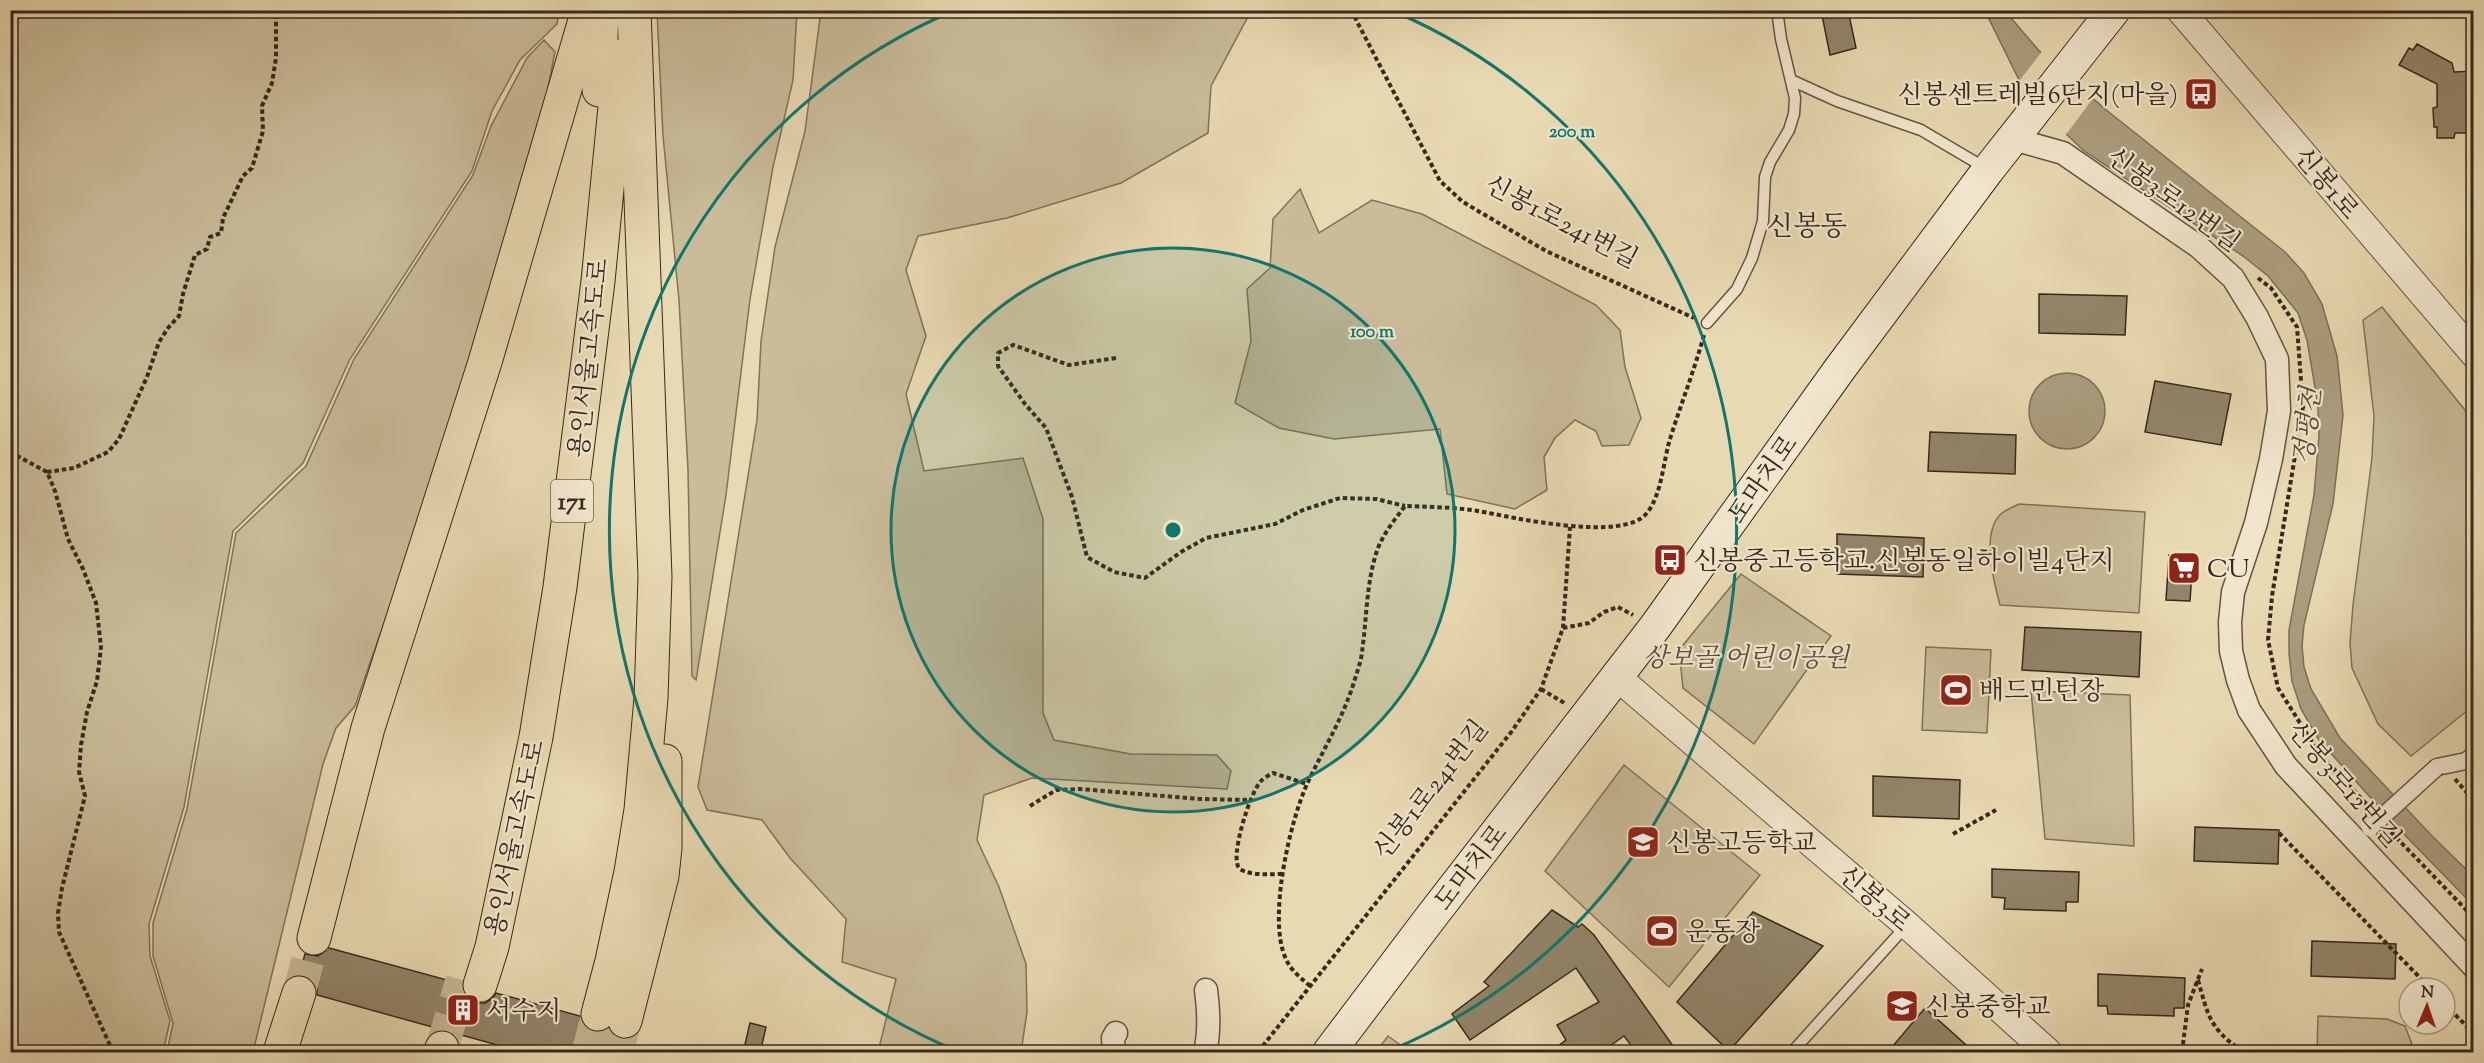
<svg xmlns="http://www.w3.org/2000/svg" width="2484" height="1063" viewBox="0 0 2484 1063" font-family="'Sorts Mill Goudy','Noto Serif KR',serif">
<rect width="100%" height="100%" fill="#e9d9b2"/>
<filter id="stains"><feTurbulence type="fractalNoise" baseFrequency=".00333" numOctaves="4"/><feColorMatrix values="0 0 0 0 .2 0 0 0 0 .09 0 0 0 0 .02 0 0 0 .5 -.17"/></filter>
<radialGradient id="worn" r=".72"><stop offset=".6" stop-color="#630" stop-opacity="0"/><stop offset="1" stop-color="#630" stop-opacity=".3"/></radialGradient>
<path fill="#cabb99" stroke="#80725b" stroke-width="1.5" d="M10,11H559L557,24L520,60L492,111L472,171L350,359L303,463L233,531L184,807L149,924L150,956L170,1021L163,1052H11Z
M657,11H797L793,80L773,167L750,299L726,495L696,680L692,676L688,470L679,300L663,136Z
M821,11H1251L1211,86L1208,133L1121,183L1007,218L918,236L906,270L926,336L906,394L924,471L1023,458L1043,519V713L1054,740L1131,754L1217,755L1231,771L1227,789L1032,778L984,795L977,840L999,887L1026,964L1027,1012L1021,1052H878L896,979L842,962L846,919L790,858L762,820L707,810L698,787L757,420L761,341L775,247L805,131Z
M544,40L555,52L527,195L437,471L355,706L336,728L323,764L253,1052H167L173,1023L153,956V923L187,809L236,533L306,466L354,359L473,175L491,126L527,58Z
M1300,189L1319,233L1372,200L1422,214L1596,305L1620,330L1625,367L1641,418L1629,445L1602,446L1596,431L1575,420L1555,438L1544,457L1547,490L1515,509L1447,494L1440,429L1334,439L1279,428L1235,403L1251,341L1247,289L1270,268L1273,219Z
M2382,307L2473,420V706L2411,756L2378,724L2352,668L2350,643L2353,605L2372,458L2374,416L2363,320Z
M2019,504L2145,512L2139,613L2000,605C1994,582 1980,531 2002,513C2006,510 2013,507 2019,504Z
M1741,574L1831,636L1754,744L1683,688L1679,650Z
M1926,647L1991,650L1987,733L1922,730Z
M2031,691L2130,695L2134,846L2045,839Z
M1624,765L1760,875L1669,987L1545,871Z
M2318,1016L2387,1019L2405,1026L2415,1052H2317Z
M1388,1036L1410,1052H1376Z"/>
<path fill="#ac9d7f" stroke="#7c6f58" stroke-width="1.5" d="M1985,11H2005L2041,53L2105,109L2285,252L2304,273L2322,304L2337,356L2343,415L2333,504L2304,625L2302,646L2304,667L2311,689L2340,738L2432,836L2473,876V905L2394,824L2319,740L2301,709L2292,681L2289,653V630L2314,495L2319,435L2318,405L2307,340L2298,313L2268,276L2243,256L2084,151L2028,98Z
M2029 411a38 38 0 1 1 76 0a38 38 0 1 1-76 0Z"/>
<path fill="#e9d9b2" d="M2043,50L2095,96L2064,137L2025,100L2017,84Z"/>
<path fill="#93856a" stroke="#35291d" stroke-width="1.5" d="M1821,10H1848L1856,48L1830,55Z
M2417,44L2452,63L2454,72L2474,71V133H2455L2454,138H2437V127H2434L2433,108L2437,107V84L2399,65L2409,48L2413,50Z
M2039,294L2127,296L2125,335L2039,333Z
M2155,381L2231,394L2221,445L2145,432Z
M1930,432L2016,435L2015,474L1928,471Z
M1837,534L1924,538L1923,577L1837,574Z
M2169,555L2193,557L2190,601L2166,600Z
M2025,627L2141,632L2139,677L2022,670Z
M1873,776L1960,780L1959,819L1873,816Z
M2195,827L2279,830L2278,864L2194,861Z
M1992,869L2079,872L2078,902H2066V911L2004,909L2005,898L1992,897Z
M1552,910L1578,927L1582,924L1594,935L1678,1053H1637L1624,1036L1600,1053H1549L1566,1040L1557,1025L1599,1002L1576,968L1470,1040L1452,1014L1489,986L1484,982Z
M1753,912L1823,946L1729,1051L1677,1002Z
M2312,941L2396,944L2395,979L2311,976Z
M329,948L462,984L466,997L475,1003H485L492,999L496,993L580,1016L584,1027L593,1032H602L609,1029L612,1035L620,1039H630L626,1053H526L317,995V988L313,981L305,975H299L305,954L318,956Z
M2098,974L2185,978L2184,1008H2174V1016L2108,1014L2107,1006H2098Z
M1925,1008L1975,1053H1887Z
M750,1023L766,1027L760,1053H743Z"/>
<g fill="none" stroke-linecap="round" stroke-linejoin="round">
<path stroke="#c5b694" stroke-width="33" stroke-dasharray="33 16" stroke-linecap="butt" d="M299,993L314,938
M442,1048L462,980
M588,1052L598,1014
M617,1052L625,1021"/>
<g stroke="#625542" stroke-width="13">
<path id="service" d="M1791,80L1837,101L1921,130L1987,169
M1707,323L1737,289L1752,258L1763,221L1765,177L1770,162L1789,130L1794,114L1795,98L1781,39L1777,10
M1792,1052L1907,925"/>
</g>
<g stroke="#625542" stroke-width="19">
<path id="pedestrian" d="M2437,767L2466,761L2474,755"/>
</g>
<g stroke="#625542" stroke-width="25">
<path id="minor" d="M2013,139L2063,153L2199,247L2233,278L2257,317L2277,359L2279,411L2271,459L2256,523L2233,592L2230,622L2231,651L2238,680L2249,710L2286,766L2474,967
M1114,1052L1113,1038L1116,1033
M1205,1052C1210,1031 1209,1012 1206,990"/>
</g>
<g stroke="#625542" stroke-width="29">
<path id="tertiary" d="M2180,10L2474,354
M1617,677L1907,925L2048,1052"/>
</g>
<g stroke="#35291d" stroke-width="34">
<path id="secondary" d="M1329,1052L1428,921L1655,627L1839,370L1988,170L2114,10"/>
</g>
<g stroke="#35291d" stroke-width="35">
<path id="motorway" d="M599,90L602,10
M314,938L368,728L485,362L588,10
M480,985L492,947L536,737L560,587L598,281L620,56
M598,1014L612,961L631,872L641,810L651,698L655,577L634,10
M625,1021L662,876L665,848V761
M280,1052L299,993
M441,1052L442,1048"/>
</g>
<path stroke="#35291d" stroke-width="4" stroke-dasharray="4.5 3" stroke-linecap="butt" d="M1351,10L1440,181L1463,202L1546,251L1694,318
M2258,278L2271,288L2297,327L2303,407L2272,596L2268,640L2278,688L2319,753L2370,808
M1116,358L1069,365L1013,345L998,353V366L1025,404L1046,428L1072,497L1087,557L1114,572L1145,578L1181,552L1206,538L1275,524L1303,510L1340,498L1376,499L1405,506
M10,452L47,472L55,491L68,539L83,569L96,603L101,647L97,681L87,712L81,745L79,772L85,796L62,888L58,913L59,932L113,1052
M47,472L74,468L108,452L119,439L147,377L159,342L168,328L179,316L183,294L195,255L207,249L210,237L221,233L223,218L243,176L252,168L263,131L262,106L272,83L276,58V10
M1563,628L1589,623L1604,612L1618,607L1633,615
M1541,689L1566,704
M2455,779L2474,801
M1030,806L1056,790L1080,789L1200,799L1250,800
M2391,832L2474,918
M2279,833L2430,988
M1953,834L1996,810
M1282,874C1270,874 1251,876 1240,869C1228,860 1251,790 1261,781C1264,778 1269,775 1273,773L1307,784
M2198,980C2208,1015 2209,1027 2239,1049
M1310,986C1301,978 1291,971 1286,959C1267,920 1290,820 1308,782C1324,748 1343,718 1354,682C1357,672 1361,662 1362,652C1367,618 1366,581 1378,548C1384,533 1395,519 1405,506C1429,507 1454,507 1478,511C1512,517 1623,543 1647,513C1662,494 1663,462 1670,439C1681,404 1694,371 1704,335
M2445,1004L2474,1034
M1258,1052L1512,731L1541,689L1563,628L1570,527
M2182,1052L2188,1005L2202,969"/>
<use href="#service" stroke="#f1e6cd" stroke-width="10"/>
<use href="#pedestrian" stroke="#f1e6cd" stroke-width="16"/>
<use href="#minor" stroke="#f1e6cd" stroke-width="22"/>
<use href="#tertiary" stroke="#f1e6cd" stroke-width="27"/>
<use href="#secondary" stroke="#f1e6cd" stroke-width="32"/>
<use href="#motorway" stroke="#e9d9b2" stroke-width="33"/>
<g stroke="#625542" stroke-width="19" stroke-linecap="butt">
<path id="pedestrian-bridge" d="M2370,828L2437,767"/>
</g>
<use href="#pedestrian-bridge" stroke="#f1e6cd" stroke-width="16"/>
</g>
<circle cx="1173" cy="530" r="282" fill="#0f766e" fill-opacity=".12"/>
<g fill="none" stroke="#0f766e" stroke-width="3">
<circle cx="1173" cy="530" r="282"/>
<path d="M957 1051A564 564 0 0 1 953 11M1393 11A564 564 0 0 1 1389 1051"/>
</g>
<defs>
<g id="bus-square" transform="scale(1.725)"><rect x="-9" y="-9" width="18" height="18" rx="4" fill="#8f2418" stroke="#f1e6cd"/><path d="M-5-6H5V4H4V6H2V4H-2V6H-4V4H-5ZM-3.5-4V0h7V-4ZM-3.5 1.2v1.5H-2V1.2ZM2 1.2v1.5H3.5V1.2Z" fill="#fff"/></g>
<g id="supermarket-square" transform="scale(1.725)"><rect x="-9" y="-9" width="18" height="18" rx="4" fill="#8f2418" stroke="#f1e6cd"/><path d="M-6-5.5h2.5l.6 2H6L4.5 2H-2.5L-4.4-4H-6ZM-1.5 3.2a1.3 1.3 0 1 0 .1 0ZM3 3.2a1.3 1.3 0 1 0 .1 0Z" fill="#fff"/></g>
<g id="stadium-square" transform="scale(1.725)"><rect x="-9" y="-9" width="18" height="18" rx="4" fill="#8f2418" stroke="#f1e6cd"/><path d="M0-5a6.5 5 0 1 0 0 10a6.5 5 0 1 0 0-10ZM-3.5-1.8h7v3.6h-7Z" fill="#fff"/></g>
<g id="school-square" transform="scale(1.725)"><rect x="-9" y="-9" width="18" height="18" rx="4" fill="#8f2418" stroke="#f1e6cd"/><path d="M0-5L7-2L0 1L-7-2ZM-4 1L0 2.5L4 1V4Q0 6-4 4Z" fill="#fff"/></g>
<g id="building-square" transform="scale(1.725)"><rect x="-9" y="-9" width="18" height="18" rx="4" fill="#8f2418" stroke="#f1e6cd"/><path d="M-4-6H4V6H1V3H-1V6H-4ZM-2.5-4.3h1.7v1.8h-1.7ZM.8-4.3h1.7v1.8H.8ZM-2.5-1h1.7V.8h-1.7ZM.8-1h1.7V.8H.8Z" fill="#fff"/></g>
</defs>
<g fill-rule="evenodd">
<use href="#bus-square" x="2201" y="94"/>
<use href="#bus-square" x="1670" y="560"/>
<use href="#supermarket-square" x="2184" y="568"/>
<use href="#stadium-square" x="1956" y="690"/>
<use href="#school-square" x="1643" y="842"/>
<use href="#stadium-square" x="1662" y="931"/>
<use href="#school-square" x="1902" y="1006"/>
<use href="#building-square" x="463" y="1010"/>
</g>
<g text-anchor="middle" stroke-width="4.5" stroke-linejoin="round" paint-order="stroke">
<rect fill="#f1e6cd" stroke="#6d6252" stroke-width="1.5" x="551" y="480" width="42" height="42" rx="4.5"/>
<g font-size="24" font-weight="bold" fill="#35291d">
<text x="572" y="509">171</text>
</g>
<g font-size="26" fill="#35291d" stroke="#f1e6cd" text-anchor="start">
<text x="2178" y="103" text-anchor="end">신봉센트레빌6단지(마을)</text>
<text x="1693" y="569">신봉중고등학교.신봉동일하이빌4단지</text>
<text x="2207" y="577">CU</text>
<text x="1979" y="699">배드민턴장</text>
<text x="1666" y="851">신봉고등학교</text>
<text x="1685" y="940">운동장</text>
<text x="1925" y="1015">신봉중학교</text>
<text x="486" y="1019">서수지</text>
</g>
<g font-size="26" fill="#35291d" stroke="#f1e6cd">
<text transform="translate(2327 183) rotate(50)" y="9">신봉1로</text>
<text transform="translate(2174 199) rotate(36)" y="9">신봉3로12번길</text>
<text transform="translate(1562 221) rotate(28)" y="9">신봉1로241번길</text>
<text transform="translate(588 358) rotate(-84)" y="9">용인서울고속도로</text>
<text transform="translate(1762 479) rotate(-55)" y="9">도마치로</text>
<text transform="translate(2345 784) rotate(49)" y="9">신봉3로12번길</text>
<text transform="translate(1430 789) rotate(-52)" y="9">신봉1로241번길</text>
<text transform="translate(514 838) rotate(-78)" y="9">용인서울고속도로</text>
<text transform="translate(1470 867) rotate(-52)" y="9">도마치로</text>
<text transform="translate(1875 898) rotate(41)" y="9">신봉3로</text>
</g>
<g font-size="26" font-style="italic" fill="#5a4e3c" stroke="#f1e6cd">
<text x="1746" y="666">상보골 어린이공원</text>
</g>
<g font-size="27" font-style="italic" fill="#594c3a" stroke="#f1e6cd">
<text transform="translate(2307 426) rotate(-84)" y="9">정평천</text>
</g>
<g font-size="28" fill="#35291d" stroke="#f1e6cd">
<text x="1807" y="235">신봉동</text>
</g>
</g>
<circle cx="1173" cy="530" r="9" fill="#0f766e" stroke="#f1e6cd" stroke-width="3"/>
<g font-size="18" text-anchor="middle" font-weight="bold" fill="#0f766e" stroke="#f1e6cd" stroke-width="4.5" stroke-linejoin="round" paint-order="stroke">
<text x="1572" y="137">200 m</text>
<text x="1372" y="337">100 m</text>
</g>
<rect width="2484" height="1063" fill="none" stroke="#e9d9b2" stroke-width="36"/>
<rect x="12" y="12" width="2460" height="1039" fill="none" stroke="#35291d" stroke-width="3"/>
<rect x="18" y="18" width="2448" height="1027" fill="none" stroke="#35291d" stroke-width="1.5"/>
<g transform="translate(2427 1006) rotate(2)"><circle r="28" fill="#f1e6cd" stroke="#a69a87" stroke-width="1.5"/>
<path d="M0-4.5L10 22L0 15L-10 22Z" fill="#8f2418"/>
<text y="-9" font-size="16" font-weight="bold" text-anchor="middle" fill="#35291d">N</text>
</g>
<rect width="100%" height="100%" filter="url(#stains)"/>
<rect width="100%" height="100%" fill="url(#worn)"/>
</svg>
